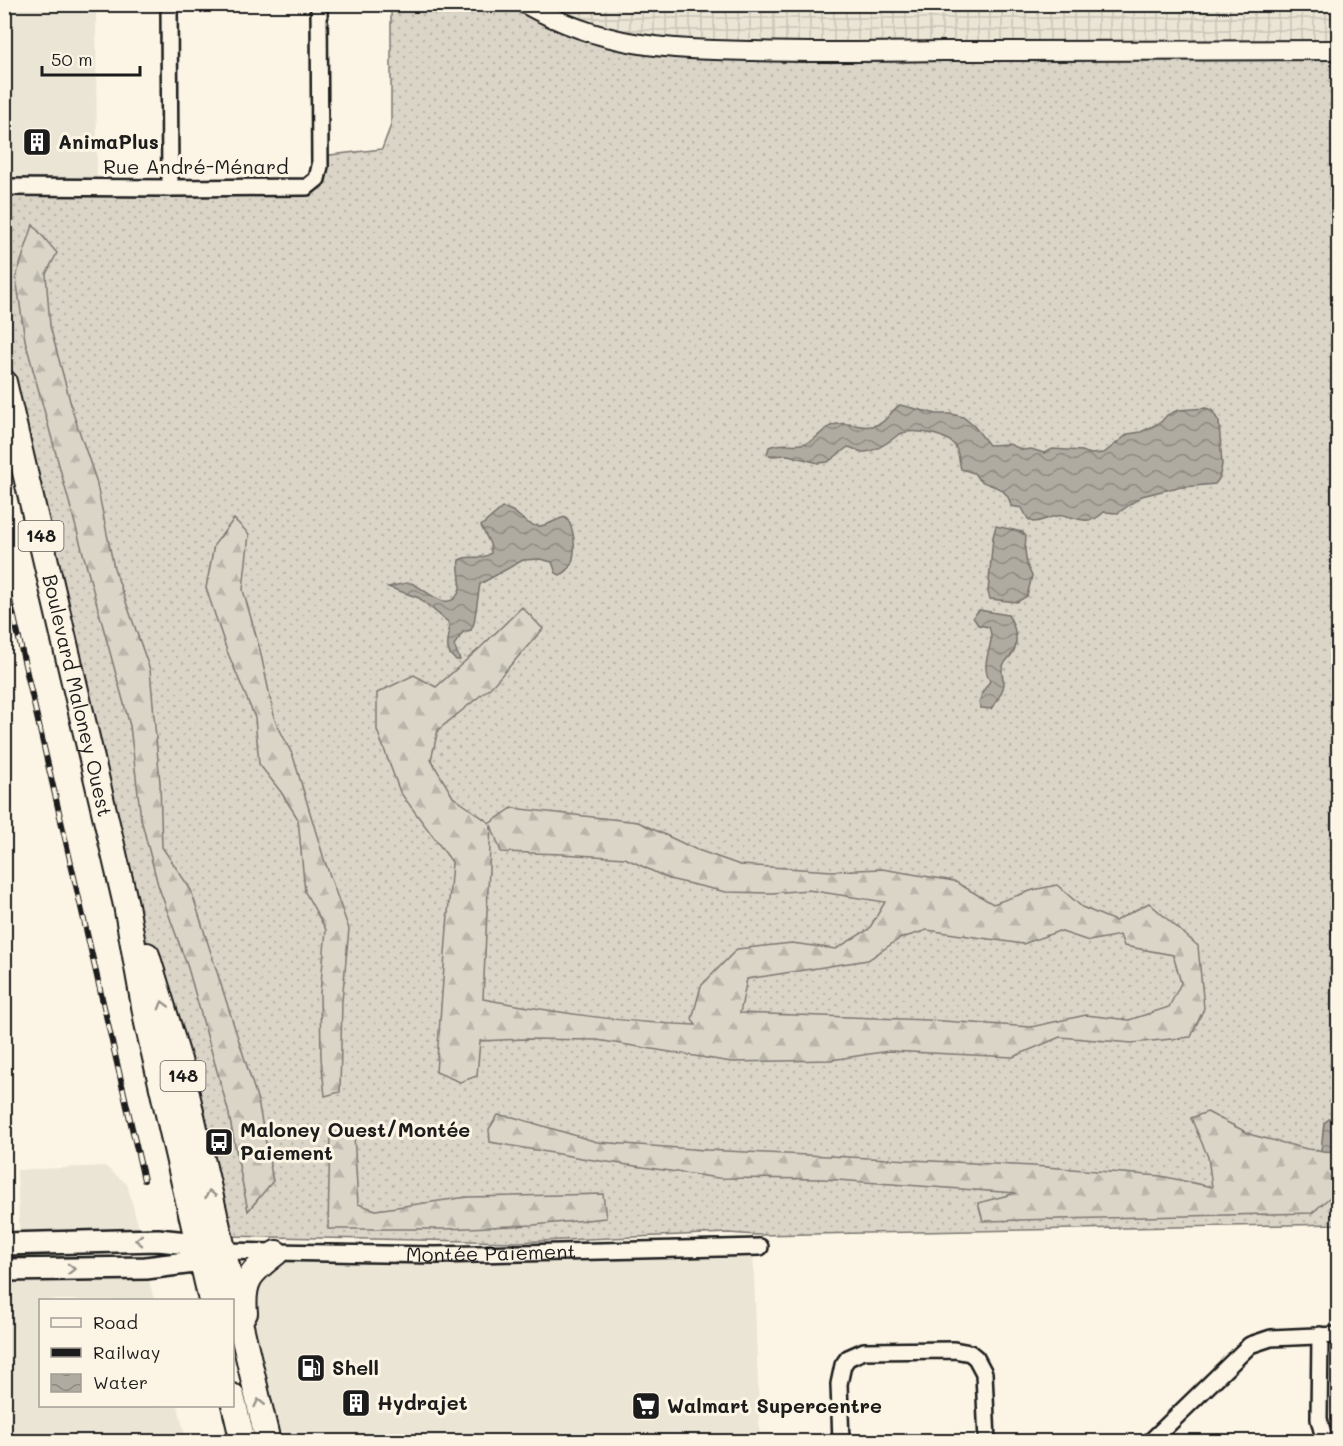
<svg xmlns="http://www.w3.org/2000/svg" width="1343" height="1446" viewBox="0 0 1343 1446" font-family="Mali,sans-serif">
<defs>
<pattern id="industrial-grid" width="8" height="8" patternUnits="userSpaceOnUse" patternTransform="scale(1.5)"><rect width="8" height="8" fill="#ebe5d6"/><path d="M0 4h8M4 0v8" fill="none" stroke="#c9c4b7"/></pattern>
<pattern id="grass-dots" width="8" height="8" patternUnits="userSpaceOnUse" patternTransform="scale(1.5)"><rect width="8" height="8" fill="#dbd5c8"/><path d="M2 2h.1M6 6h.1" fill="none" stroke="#bbb6ab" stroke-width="1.8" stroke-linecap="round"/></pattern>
<pattern id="forest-firs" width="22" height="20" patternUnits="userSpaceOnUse" patternTransform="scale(1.5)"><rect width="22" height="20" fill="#dbd5c8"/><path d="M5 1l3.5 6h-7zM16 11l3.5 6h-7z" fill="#bbb6ab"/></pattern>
<pattern id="water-waves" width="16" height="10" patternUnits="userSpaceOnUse" patternTransform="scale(1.5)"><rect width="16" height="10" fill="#b0aba1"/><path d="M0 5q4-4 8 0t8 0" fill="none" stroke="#8e8a82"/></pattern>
</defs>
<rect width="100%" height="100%" fill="#fcf5e5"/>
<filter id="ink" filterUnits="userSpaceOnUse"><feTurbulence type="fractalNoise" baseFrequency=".0167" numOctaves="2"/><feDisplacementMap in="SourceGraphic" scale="12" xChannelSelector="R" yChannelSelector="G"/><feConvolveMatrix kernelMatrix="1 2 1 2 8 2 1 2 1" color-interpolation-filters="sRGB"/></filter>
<g filter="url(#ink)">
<path fill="#ebe5d6" d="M5,5H96L97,188L5,187Z
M105,1166L127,1184L142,1240L20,1244L17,1170Z
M753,1247L760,1441H268L223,1251Z
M146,1268L154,1300H40V1406H178L186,1441H5L4,1270Z"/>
<path fill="url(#industrial-grid)" d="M528,5H1338V50L623,42Z"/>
<path fill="url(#grass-dots)" stroke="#7c7872" stroke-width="1.5" d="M391,5H525L623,42L1338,50V1224L757,1235L728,1233L517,1242L227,1236L126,905L5,382L4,187L300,188L330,155L382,149L391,125Z"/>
<path fill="url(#forest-firs)" stroke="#7c7872" stroke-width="1.5" fill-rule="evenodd" d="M33,225L57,253L46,274L50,326L74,416L96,480L114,568L150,670L160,783L162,847L191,890L258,1101L273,1181L248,1211L228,1110L188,968L158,885L141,819L130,726L25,340L16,277Z
M234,519L249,534L243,590L260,650L275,720L293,756L324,859L349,929L342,1001L340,1092L325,1096L321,1058L320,993L326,930L305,892L298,819L281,792L259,764L255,718L227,651L206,588L214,545Z
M522,607L543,629L491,687L438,730L431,760L453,797L490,823L512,808L638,822L695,849L740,865L832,871L882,869L954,881L993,904L1033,890L1057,885L1082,907L1115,921L1149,903L1198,946L1204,1008L1191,1037L1132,1043L1060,1037L1013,1057L889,1051L831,1060L731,1062L597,1040L525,1039L480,1041L477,1076L460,1082L436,1072L452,862L400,792L377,730V693L414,675L436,687L481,647ZM491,825L501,852L562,854L625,858L669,879L726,892L772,893L808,890L885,902L869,929L836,949L792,943L737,949L701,986L692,1019L696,1025C624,1023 554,1012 483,999ZM927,930L1023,944L1059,931L1089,941L1120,935L1124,946L1173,955L1181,983L1169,1007L1129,1020L1086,1015L1031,1027L928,1020L740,1013L747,979L868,960L899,939Z
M1207,1112L1252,1135L1307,1149L1338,1152V1190L1312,1213L983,1221L978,1203L1016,1193L823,1179L718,1178L587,1159L490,1142L489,1129L498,1115L513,1117L597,1142L706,1150L1033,1166L1161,1176L1212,1187L1208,1157L1191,1118Z
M330,1132L354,1134L358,1204L376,1210L467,1197L603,1194L606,1218L534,1225L446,1229H328Z"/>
<path fill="url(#water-waves)" stroke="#75726c" stroke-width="1.5" d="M900,405L937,414H952L963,417L974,426L989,445L1009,444L1023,450L1031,449L1044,453L1053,449L1082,451L1090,454L1104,453L1128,434L1141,432L1161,422L1167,415L1178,410L1206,408L1212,410L1219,422L1222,465L1219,479L1215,484L1174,488L1142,496L1118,513L1104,512C1087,529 1076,514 1057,516C1048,517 1042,522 1033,522L1028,519L1022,508L1011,506C1006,480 982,490 974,473L961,469C959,461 959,453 955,446C946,434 911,427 898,435C889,442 877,451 865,452C859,453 855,448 848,447L828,462L818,463L788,455L772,456L767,454L769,447C783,441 794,447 806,443C817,440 822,429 833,425C848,420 863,431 879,424C888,420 891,410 900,405Z
M502,508C517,508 523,526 539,526C549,526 557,518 566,517C577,531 579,568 560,575L556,573L552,562L540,559L523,560L480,584L474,623L471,630L463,632L454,645L460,660H456C440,649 453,636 448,622L419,598L388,587C394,586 405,582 411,583C422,586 448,616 459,592C463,582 457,570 459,560C470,553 480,562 491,553L490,544L481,526Z
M996,526L1022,532L1026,536L1025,550L1027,565L1032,576L1027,596L1017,602L990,599L988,592L993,537Z
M979,610L1008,615C1015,625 1020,644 1012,654C1008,660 1002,663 1002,670C1001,675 1004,679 1004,684C1003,693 996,702 991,709L981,708L979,703L983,691L990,681C978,660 997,646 989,627L978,625L973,617Z
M1338,889V954C1329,935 1329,910 1334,890Z
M1338,1112V1152L1321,1151L1324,1123Z"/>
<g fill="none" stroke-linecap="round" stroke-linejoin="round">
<g stroke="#1c1c1c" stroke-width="20">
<g id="minor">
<path d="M169,4L170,188"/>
<path d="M4,187L170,188L307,187L317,179L320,166L319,4"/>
<path id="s1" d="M223,1251L436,1255L760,1247"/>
<path d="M1320,1335L1319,1419L1325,1442"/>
<path d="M841,1442L839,1384L843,1365L848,1358L864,1351L954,1350L970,1353L976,1358L984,1373L987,1442"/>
<path d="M1150,1442L1250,1345L1271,1338L1338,1335"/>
</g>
</g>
<g stroke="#1c1c1c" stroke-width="22">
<path id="tertiary" d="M525,4C604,48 666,49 753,51C817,53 880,52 944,51C1075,51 1207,51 1338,50"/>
</g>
<g stroke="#1c1c1c" stroke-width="26">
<path id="secondary" d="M4,1244L158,1240L197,1244L214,1249
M4,1270L146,1268L202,1261L217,1254"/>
</g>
<g stroke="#1c1c1c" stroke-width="28">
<g id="primary">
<path id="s2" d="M4,382L126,905L147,1023L211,1300"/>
<path d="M147,955L179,1060L268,1442"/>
<path d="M245,1313C242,1280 250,1273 276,1253"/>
<path d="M232,1396L243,1442"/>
</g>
</g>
<use href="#minor" stroke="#fcf5e5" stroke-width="15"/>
<use href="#tertiary" stroke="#fcf5e5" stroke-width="18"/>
<use href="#secondary" stroke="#fcf5e5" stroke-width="21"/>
<use href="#primary" stroke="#fcf5e5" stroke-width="24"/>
<g stroke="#1c1c1c" stroke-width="6">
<path id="rail" d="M4,574L144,1180"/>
</g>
<use href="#rail" stroke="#fcf5e5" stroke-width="4" stroke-dasharray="11" stroke-linecap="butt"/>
</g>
<defs><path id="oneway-chevron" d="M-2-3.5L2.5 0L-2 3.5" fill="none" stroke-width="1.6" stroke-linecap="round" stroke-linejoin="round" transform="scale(1.5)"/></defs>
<g stroke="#97938b">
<use href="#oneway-chevron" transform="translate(163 1005) rotate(-106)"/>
<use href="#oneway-chevron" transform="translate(210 1194) rotate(-102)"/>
<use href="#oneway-chevron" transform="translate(139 1240) rotate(179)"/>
<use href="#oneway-chevron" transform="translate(71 1269) rotate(-1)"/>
<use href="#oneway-chevron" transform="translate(259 1403) rotate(-103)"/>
</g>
</g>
<defs>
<g id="building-square" transform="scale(1.5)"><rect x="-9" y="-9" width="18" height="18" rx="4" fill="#1c1c1c" stroke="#fcf5e5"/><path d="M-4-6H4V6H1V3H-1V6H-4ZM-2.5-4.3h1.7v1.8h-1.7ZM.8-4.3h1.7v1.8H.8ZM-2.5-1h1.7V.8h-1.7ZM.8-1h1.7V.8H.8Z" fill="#fff"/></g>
<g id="bus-square" transform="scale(1.5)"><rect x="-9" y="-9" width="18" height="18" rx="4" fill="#1c1c1c" stroke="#fcf5e5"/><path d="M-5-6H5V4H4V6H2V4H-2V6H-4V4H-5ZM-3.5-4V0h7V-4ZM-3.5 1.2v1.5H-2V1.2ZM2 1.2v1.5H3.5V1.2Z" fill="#fff"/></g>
<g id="fuel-square" transform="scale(1.5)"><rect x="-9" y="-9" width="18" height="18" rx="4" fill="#1c1c1c" stroke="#fcf5e5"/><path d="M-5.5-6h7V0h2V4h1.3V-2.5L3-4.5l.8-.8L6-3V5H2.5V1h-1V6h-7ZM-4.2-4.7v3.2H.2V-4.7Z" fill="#fff"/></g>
<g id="supermarket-square" transform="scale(1.5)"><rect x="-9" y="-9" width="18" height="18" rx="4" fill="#1c1c1c" stroke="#fcf5e5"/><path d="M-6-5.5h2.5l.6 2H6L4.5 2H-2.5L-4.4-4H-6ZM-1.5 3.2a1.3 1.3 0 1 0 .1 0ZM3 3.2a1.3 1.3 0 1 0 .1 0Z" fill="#fff"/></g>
</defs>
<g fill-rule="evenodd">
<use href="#building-square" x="37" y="142"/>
<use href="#bus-square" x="219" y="1142"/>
<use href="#fuel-square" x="311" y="1368"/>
<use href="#building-square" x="356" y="1403"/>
<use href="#supermarket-square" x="646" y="1406"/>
</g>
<g text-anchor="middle" stroke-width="6" stroke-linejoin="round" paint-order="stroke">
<g fill="#fcf5e5" stroke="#5f5d58" stroke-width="1.5">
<rect x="18.5" y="521" width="45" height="30" rx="4.5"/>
<rect x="160.5" y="1061" width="45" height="30" rx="4.5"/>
</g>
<g font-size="18" font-weight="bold" fill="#1c1c1c">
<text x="41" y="542">148</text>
<text x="183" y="1082">148</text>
</g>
<g font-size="20" font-weight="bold" fill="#1c1c1c" stroke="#fcf5e5" text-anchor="start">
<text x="58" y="149">AnimaPlus</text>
<text x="240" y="1137">Maloney Ouest/Montée<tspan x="240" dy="23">Paiement</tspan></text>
<text x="332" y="1375">Shell</text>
<text x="377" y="1410">Hydrajet</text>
<text x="667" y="1413">Walmart Supercentre</text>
</g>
<g font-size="20" fill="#1c1c1c" stroke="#fcf5e5">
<text x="196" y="174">Rue André-Ménard</text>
<text dy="7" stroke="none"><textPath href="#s2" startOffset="322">Boulevard Maloney Ouest</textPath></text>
<text dy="7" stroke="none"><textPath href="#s1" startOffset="268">Montée Paiement</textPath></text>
</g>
</g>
<rect width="1343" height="1446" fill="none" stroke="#fcf5e5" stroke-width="24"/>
<rect x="12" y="12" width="1319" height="1422" fill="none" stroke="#1c1c1c" stroke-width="2" filter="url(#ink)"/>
<rect x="39" y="1299" width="195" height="108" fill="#fcf5e5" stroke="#a29e95" stroke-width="1.5"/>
<rect x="51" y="1318" width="30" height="9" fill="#fcf5e5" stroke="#a29e95" stroke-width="1.5"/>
<text x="93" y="1329" font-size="18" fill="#1c1c1c">Road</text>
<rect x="51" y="1348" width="30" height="9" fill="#1c1c1c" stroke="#a29e95" stroke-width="1.5"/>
<text x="93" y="1359" font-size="18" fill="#1c1c1c">Railway</text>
<rect x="51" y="1374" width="30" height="18" fill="url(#water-waves)" stroke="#a29e95" stroke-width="1.5"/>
<text x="93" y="1389" font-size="18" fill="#1c1c1c">Water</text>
<path d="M42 66v9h98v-9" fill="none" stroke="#1c1c1c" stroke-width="3"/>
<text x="51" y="66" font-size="18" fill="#1c1c1c" stroke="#fcf5e5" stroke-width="4.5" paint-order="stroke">50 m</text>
</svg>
